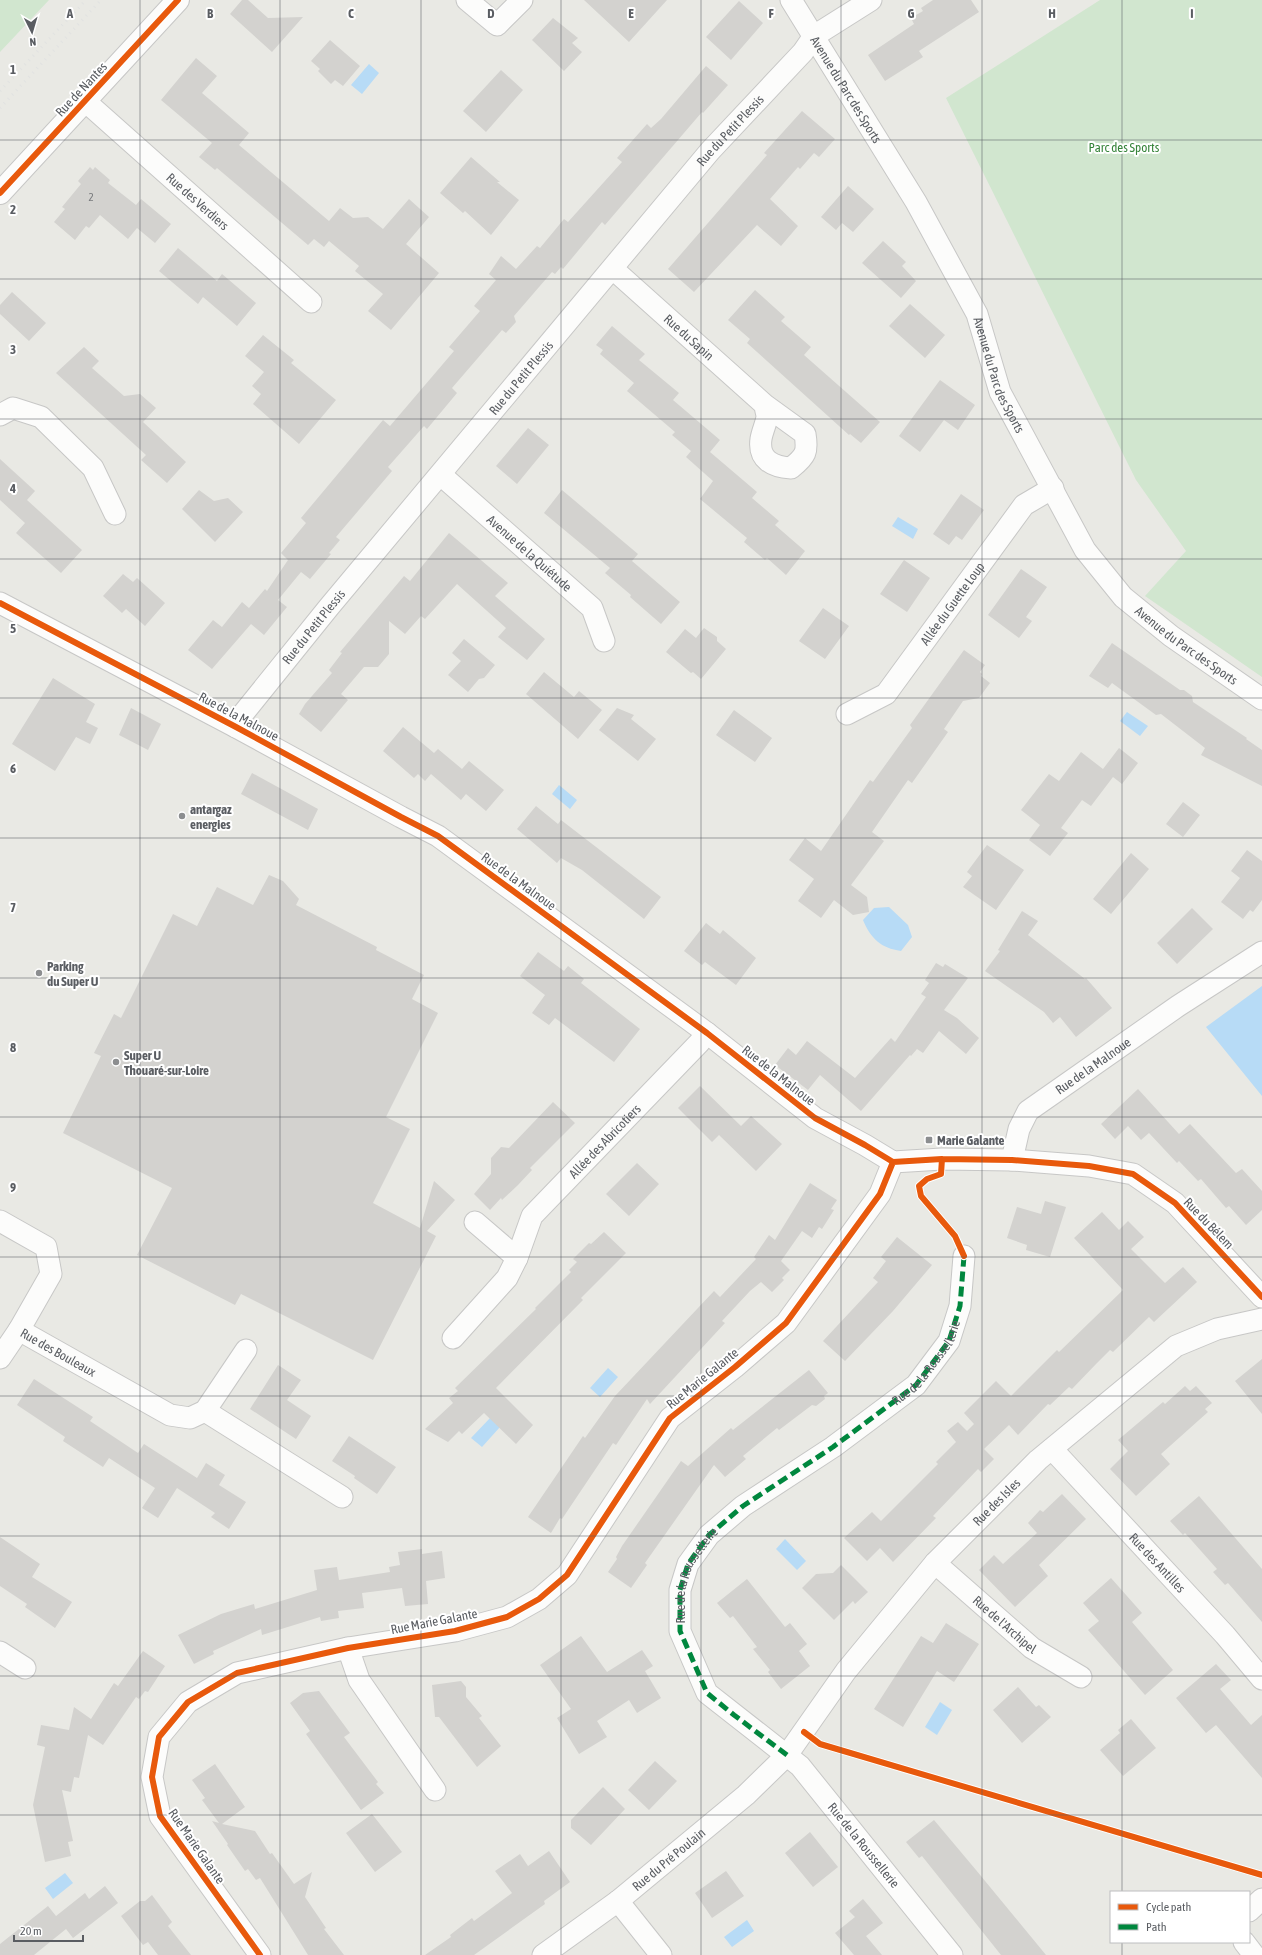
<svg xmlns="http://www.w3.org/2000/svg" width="1262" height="1955" viewBox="0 0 1262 1955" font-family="'Asap Condensed',sans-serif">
<rect width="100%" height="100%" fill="#e9e9e4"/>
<path fill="#d1e6cf" d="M0,0H49L0,52Z
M1100,0H1262V677L1145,596L1186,551L1136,480L946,98Z"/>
<path fill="#b7dbf6" d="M369,64L379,73L362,94L351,85Z
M898,517L918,529L913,539L892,526Z
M1127,712L1148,726L1140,736L1120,721Z
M559,785L577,800L570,809L552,794Z
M889,907L908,925L912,937L901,951C881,948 871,939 863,920L874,908Z
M1262,986V1096L1206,1027Z
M608,1368L618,1377L600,1397L590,1388Z
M490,1418L500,1427L482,1447L471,1438Z
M785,1539L806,1561L797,1570L776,1549Z
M940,1702L952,1710L937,1735L925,1727Z
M65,1873L73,1883L53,1899L45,1888Z
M747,1920L754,1931L732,1947L724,1937Z"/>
<path fill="#d3d2cf" d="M242,0H248L268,18L303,17L272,52L230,14Z
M584,0H667L629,42Z
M933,0H971L979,12L919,51L923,57L885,81L868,55L914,24L911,18L923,11L921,8Z
M739,1L763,23L731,60L706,37Z
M553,18L578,38L572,43L582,52L564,71L532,40Z
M330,40L360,66L343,86L335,80L331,84L318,71L320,69L311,61Z
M196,58L217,76L202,93L249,133L239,145L329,221L340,208L353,218L368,217L383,229L409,199L429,217L406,244L439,273L391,330L368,311L383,294L355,271L359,266L329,241L324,247L314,239L308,245L217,168L215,170L199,157L212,143L161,100Z
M706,66L728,85L703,113L702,112L605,225L602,222L563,269L561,267L555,274L552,272L514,316L516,322L506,333L502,330L452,388L457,393L427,429L424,426L388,467L392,471L336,537L340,540L329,553L331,554L310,579L301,572L278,600L287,607L264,635L251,624L212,669L188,650L213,620L222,627L242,602L249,608L265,589L267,591L288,560L281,553L306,523L301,518L383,420L390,426L454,351L449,347L480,311L474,306L496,280L489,274L501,256L516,269L537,246L540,248L564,219L568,222L622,162L617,158L647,124L651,128L661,119Z
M501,70L523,90L486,132L463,111Z
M802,111L835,139L819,157L814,153L800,169L798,167L770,199L798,226L781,246L757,225L694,292L668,269L767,155L764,153Z
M471,157L500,182H497L519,200L491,235L465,211L463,213L440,193Z
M90,167L93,170L95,167L110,180L108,183L136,205L141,199L171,224L155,243L137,228L128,239L100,215L89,228L86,226L75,240L54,222L65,209L62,207L81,184L78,181Z
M848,186L874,209L853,232L842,223L836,230L821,217Z
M883,241L906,262L902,266L916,281L901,298L862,263Z
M178,248L217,281L222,274L256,303L237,326L203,297L198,304L159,271Z
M755,290L785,317L781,321L811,347L804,355L880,422L861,443L850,434L849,435L747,343L750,339L728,320Z
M12,292L46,323L29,341L0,314V305Z
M910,304L945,335L925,358L889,326Z
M612,326L645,354L639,360L679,393L673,400L720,440L710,452L757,492L752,498L779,521L775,525L805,551L786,575L767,558L765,560L744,542L747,538L700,499L713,481L686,457L691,451L672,435L675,432L627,391L634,383L600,354L603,350L596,345Z
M263,335L294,360L291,363L336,400L299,444L253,404L261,394L252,386L264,372L245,356Z
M84,347L99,361L92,368L124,396L140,394L156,408L143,422L186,462L167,483L141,460L146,455L56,373Z
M940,380L975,405L958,430L944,420L920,452L899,436Z
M528,428L549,445L517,484L496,466Z
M0,459L35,491L27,500L82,550L61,573L16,533L25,523L0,500Z
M199,490L214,501L228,498L243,512L215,542L182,509Z
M562,490L638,554L632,561L680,602L661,624L630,597L631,595L605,573L610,568L544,513Z
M961,494L984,510L962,540L956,536L949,545L933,534Z
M449,533L508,583L495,596L545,639L527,660L498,637L506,628L457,584L425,619L421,616L405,634L389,621V654L378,667H364L341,694L348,700L321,732L299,714L305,704L332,673L329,670L342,653L340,652L404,576L410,581Z
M904,560L930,578L907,612L880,594Z
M1021,569L1047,587L1026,617L1032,621L1019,638L988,615Z
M123,574L133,582L137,578L165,603L145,626L126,609L122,613L103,596Z
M823,608L849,626L825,659L799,641Z
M704,628L717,637V641L726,649L701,679L693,672L691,673L666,652L685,629L696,638Z
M464,639L495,665L484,678L479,679L468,692L448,675L461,661L452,653Z
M1112,643L1180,690H1184L1192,696L1193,702L1247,738L1246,739L1262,750V786L1201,755L1205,748L1161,714L1156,715L1112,683L1108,688L1089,676Z
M964,650L985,665L980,672L982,674L981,676L990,683L979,698L963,701L944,729L948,732L912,783L908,780L872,832L884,841L851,885L867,897L869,912L853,915L834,900L821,918L798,901L814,879L789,860L805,838L821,851L870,780L873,782L912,728L910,725Z
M544,672L574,697L579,691L602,710L578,739L526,694Z
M53,678L95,704L86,722L98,728L90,744L76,737L55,771L12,744Z
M131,708L161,724L148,750L119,735Z
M617,708L634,715L631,719L656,739L638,761L599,730Z
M734,710L772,738L755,762L716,735Z
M403,727L434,753L438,749L462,769L469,761L504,790L486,811L466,794L461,800L431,774L425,781L418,774L414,778L383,751Z
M1119,748L1138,763L1122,784L1113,777L1091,806L1082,800L1061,828L1068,833L1050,856L1029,840L1040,825L1021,810L1049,774L1059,781L1081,752L1103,769Z
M252,773L318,809L308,830L241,794Z
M1183,802L1200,815L1183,837L1166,824Z
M536,806L558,824L561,820L661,897L644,919L582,870L561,858L557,863L517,829Z
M987,845L1024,870L996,910L963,887L972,876L967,872Z
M1247,850L1262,861V900L1253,912L1250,910L1243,919L1221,902L1240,878L1231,871Z
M1131,853L1149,869L1111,914L1093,899Z
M269,875L283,881L299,899L296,905L377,947L376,950L424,975L412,999L438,1013L386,1117L410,1129L373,1203L420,1228L434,1181L455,1200L427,1231L436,1236L373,1360L241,1294L235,1305L137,1255L172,1188L63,1133L101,1056L94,1053L114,1014L121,1018L173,914L197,926L217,887L253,905Z
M1192,908L1213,929L1177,964L1157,943Z
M1022,911L1038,921L1028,935L1085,979L1086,978L1112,1008L1076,1037L1060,1017L1053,1023L1044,1012L985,971L1000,951L998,950Z
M706,923L720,934L723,930L756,958L736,985L705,962L702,965L684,951Z
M538,952L564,971L568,966L584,979L581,983L640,1029L614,1062L555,1018L549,1025L532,1013L545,995L520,976Z
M936,963L943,967L945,964L968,978L944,1010L957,1018L979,1038L966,1054L939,1031L923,1053L917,1049L911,1056L910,1055L861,1111L820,1075L808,1090L775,1065L788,1048L796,1055L807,1041L855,1078L891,1038L895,1042L926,997L921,994L929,983L925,980Z
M700,1086L741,1126L751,1116L782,1144L756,1171L719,1135L712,1142L678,1108Z
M1138,1089L1179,1134L1190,1124L1236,1173L1242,1169L1262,1191V1210L1246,1225L1229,1206L1226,1208L1201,1179L1198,1181L1179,1161L1177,1163L1149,1133L1141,1140L1128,1126L1115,1139L1101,1124Z
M553,1102L575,1123L530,1168L532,1170L518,1185L502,1200L501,1198L490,1210L474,1194L491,1174V1158L501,1147L509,1148Z
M637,1163L659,1184L629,1216L606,1194Z
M810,1183L837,1200L831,1209L834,1210L822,1229L819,1227L812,1238L802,1231L781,1261L790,1270L782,1278L784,1280L772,1292L761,1282L750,1291L722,1321L725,1323L650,1404L647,1399L616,1445L613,1443L562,1519L560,1518L551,1533L528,1517L583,1436L585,1438L615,1396L714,1291L720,1297L756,1259L754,1257L769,1235L775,1240Z
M1045,1201L1066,1207L1050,1257L1026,1250L1027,1245L1007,1238L1017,1207L1041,1214Z
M1102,1212L1119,1230L1128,1221L1144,1237L1131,1249L1165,1283L1183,1267L1197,1282L1154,1322L1149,1317L1113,1352L1110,1350L1097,1363L1072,1389L1069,1387L1050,1405L1048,1404L1018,1435L1009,1425L984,1449L994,1459L981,1472L978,1469L933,1516L936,1518L893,1562L880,1548L867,1561L844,1538L872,1512L881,1521L938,1464L936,1462L956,1442L947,1431L958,1422L967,1431L974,1424L964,1413L996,1381L1011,1396L1057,1350L1059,1352L1123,1290L1074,1238Z
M604,1232L626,1253L581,1298L583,1300L496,1388L533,1425L516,1444L484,1413L462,1434L459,1431L448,1442L425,1429L453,1403L449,1398L458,1391L455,1388L536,1309L535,1308L571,1272L569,1270L577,1262L573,1259L589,1243L591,1244Z
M897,1237L932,1265L893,1311L845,1361L823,1341L878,1282L873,1278L886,1261L881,1257Z
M1262,1359V1414L1235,1381Z
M278,1365L301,1380L287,1400L311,1416L296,1439L250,1409Z
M809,1370L828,1393L824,1396L825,1399L816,1406L812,1405L779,1430L777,1428L743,1456L746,1459L725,1477L714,1465L645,1563L647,1565L631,1588L608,1572L617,1559L616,1557L622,1546L681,1461L688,1466L731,1428L733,1430Z
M34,1379L93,1417L90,1421L138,1453L144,1444L197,1478L206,1463L225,1475L219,1485L246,1502L229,1529L211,1517L215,1513L177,1488L158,1518L142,1508L155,1488L109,1458L103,1467L63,1441L65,1437L17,1405Z
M1185,1386L1190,1391L1196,1386L1212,1403L1205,1409L1208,1412L1161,1454L1170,1464L1136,1496L1110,1469L1128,1451L1118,1440L1163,1402L1165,1404Z
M349,1436L396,1467L377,1494L354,1478L355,1476L332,1461Z
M1062,1494L1086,1519L1039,1565L1048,1576L1015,1607L979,1570L994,1555L1003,1564L1037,1533L1028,1523L1040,1510L1043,1512Z
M1199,1496L1262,1569V1622L1228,1583L1225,1585L1213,1572L1217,1569L1185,1533L1183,1535L1170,1521Z
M0,1537L40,1564L32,1577L72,1602L55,1628L25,1607L27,1604L0,1586Z
M422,1549V1554L442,1551L445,1578L426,1581L428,1604L405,1606L402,1588L362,1593L364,1608L338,1611L339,1618L321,1621L320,1617L262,1635L261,1629L213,1651L214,1654L194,1664L178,1635L221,1614L254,1604L255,1609L317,1590L314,1570L337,1567L339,1580L390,1572L389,1567L400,1565L398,1552Z
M841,1565L868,1592L855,1604L853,1601L834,1620L802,1588L816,1574L833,1573Z
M1111,1578L1142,1613L1132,1622L1173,1670L1145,1695L1088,1630L1099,1621L1083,1603Z
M747,1579L785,1627L790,1623L807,1644L799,1651L810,1666L781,1689L768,1672L770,1670L753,1649L757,1647L733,1616L730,1618L717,1603Z
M946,1623L979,1644L954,1682L937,1671L903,1727L874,1709L921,1636L933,1643Z
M581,1636L607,1672L642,1650L653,1666L645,1671L661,1698L637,1713L629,1700L597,1721L607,1737L579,1754L557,1718L571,1709L540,1665Z
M143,1651L165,1666L148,1692L145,1691L139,1699L136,1697L103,1745L88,1735L79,1778L74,1777L71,1792L62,1790L73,1841L68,1842L71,1856L45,1862L33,1805L45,1747L37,1745L41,1725L69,1730L74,1707L91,1719L114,1683L118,1686Z
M1216,1664L1231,1680L1220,1689L1251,1725L1262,1715V1778L1216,1725L1206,1733L1176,1698Z
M461,1681L466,1687V1697L482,1716L479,1718L501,1746L477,1767L439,1717H435L432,1685Z
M1018,1687L1036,1707L1039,1705L1051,1717L1022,1743L993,1710Z
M319,1691L350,1733L344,1737L378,1782L376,1784L384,1793L361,1810L306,1734L310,1731L290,1703L303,1693Z
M1131,1719L1156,1748L1123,1776L1100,1750L1120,1733L1118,1730Z
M655,1761L677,1781L649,1810L628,1790Z
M215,1764L245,1807L222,1824L255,1831L270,1854L272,1853L294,1884L312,1872L305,1897L326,1928L324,1929L344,1955H308L260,1878L256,1880L248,1869L245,1871L227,1845L228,1844L212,1821L219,1823L202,1800L205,1798L192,1780Z
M603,1787L625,1809L591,1845L571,1828V1820Z
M372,1814L402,1852L375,1872L346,1833Z
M934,1820L976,1870L1046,1955H1001L922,1856L919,1858L906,1842Z
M810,1832L838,1867L813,1887L785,1853Z
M549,1851L570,1882L544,1901L545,1904L474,1955H425L451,1937L450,1935L472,1918L474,1921L512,1893L495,1871L520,1854L528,1866Z
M726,1871L744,1896L712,1918L695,1893Z
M105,1886L118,1903L73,1938L66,1929L34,1955H0V1944L48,1906L56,1916L85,1893L89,1899Z
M152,1895L172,1922L168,1926L191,1955H158L148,1942L143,1945L121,1916L140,1901H145Z
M863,1899L883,1923L866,1936L882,1955H854L835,1933L855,1917L849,1911Z"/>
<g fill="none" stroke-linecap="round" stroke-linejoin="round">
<g stroke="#c7c7c6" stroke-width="23">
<g id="minor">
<path d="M467,0L497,25L522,0"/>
<path id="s1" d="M791,0L916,202L977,314L1000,392L1085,550L1123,597L1171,636L1262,699"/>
<path id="s2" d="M85,101L311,302"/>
<path id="s3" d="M613,269L765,405L805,434C808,452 806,456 791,468C773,467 758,460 761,439C762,432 766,424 767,417C767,413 765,409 765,405"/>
<path d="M0,415L13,408L41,417L93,468L115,514"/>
<path id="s4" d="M441,475L592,608L604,641"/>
<path d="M0,603L236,727L401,817L438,836L707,1033L815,1118L865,1145L893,1162L942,1159L1012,1160L1089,1166L1133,1174L1175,1203L1262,1297"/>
<path id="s5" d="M847,714L886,694L1024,505L1053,488"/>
<path id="s6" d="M236,727L242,715L329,607L710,151L803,52L814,36L871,0"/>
<path id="s7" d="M1012,1160L1019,1129L1028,1111L1178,1006L1262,952"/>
<path id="s8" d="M0,1221L46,1247L51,1274L19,1330L170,1415L190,1418L205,1411L246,1350"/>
<path d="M475,1222L517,1258"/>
<path id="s9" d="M453,1338L507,1278L517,1258L532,1216L699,1043L707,1033"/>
<path d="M0,1358L19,1330"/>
<path d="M205,1411L342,1497"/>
<path id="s10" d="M1052,1449L1225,1635L1262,1679"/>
<path id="s11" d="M935,1563L1032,1648L1081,1677"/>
<path d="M348,1648L359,1680L435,1790"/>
<path d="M0,1652L25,1668"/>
<path d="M618,1901L661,1955"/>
<path d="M1249,1911L1262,1899"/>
<path d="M1244,1942L1254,1955"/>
<path d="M260,1955L160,1816L152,1777L159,1737L188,1702L237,1673L348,1648L455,1631L507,1617L539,1599L567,1575L670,1418L735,1367L786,1323L880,1194L893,1162"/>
<path id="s12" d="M543,1955L618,1901L746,1795L787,1755L846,1671L935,1563L1038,1460L1176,1346L1217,1329L1262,1319"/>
<path d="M952,1955L800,1766L707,1693L680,1631V1590L688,1564L709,1535L743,1506L833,1447L916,1385L949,1341L960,1306L964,1256"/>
</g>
</g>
<g stroke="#c7c7c6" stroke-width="24">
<path id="tertiary" d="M0,193L178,0"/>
</g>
<use href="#minor" stroke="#fcfcfb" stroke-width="21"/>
<use href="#tertiary" stroke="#fcfcfb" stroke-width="22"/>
<path stroke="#e1e2e1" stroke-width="3" stroke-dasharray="1 5" stroke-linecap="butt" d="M0,91L86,0
M0,108L101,0"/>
<path stroke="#00873e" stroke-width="5" stroke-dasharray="10 5" stroke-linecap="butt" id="s13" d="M787,1755L734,1715L707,1693L680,1631V1590L688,1564L709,1535L743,1506L833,1447L916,1385L949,1341L960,1306L964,1256"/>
<g stroke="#fff" stroke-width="8">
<path id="cycleway" d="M0,193L178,0
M0,603L236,727L401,817L438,836L707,1033L815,1118L865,1145L893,1162L942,1159L1012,1160L1089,1166L1133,1174L1175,1203L1262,1297
M942,1159L941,1174L927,1179L919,1186L921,1196L955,1236L964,1256
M804,1732L820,1744L1262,1875
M260,1955L160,1816L152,1777L159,1737L188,1702L237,1673L348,1648L455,1631L507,1617L539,1599L567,1575L670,1418L735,1367L786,1323L880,1194L893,1162"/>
</g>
<use href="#cycleway" stroke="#e8590c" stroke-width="6"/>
</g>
<path fill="none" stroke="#5a5d62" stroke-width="1" stroke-opacity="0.55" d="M140,0V1955M280,0V1955M421,0V1955M561,0V1955M701,0V1955M841,0V1955M982,0V1955M1122,0V1892M0,140H1262M0,279H1262M0,419H1262M0,559H1262M0,698H1262M0,838H1262M0,978H1262M0,1117H1262M0,1257H1262M0,1396H1262M0,1536H1262M0,1676H1262M0,1815H1262M1122,1942V1955"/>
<g fill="#8c8e90" stroke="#fff" stroke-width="1.5">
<circle cx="182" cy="816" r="4"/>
<circle cx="39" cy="973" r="4"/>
<circle cx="116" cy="1062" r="4"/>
<rect x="925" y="1136" width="8" height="8" rx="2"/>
</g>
<g text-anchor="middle" stroke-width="4" stroke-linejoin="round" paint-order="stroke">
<g font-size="11" fill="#797b7e">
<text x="91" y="201">2</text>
</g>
<g font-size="13" fill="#5a5d62" stroke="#fff">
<text transform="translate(81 89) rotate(-47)" y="5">Rue de Nantes</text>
<text dy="5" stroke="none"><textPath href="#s1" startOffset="105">Avenue du Parc des Sports</textPath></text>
<text dy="5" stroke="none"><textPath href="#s6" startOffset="775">Rue du Petit Plessis</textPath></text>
<text dy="5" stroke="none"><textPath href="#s2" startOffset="151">Rue des Verdiers</textPath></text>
<text dy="5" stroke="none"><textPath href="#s3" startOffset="102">Rue du Sapin</textPath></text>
<text dy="5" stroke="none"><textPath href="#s1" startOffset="430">Avenue du Parc des Sports</textPath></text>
<text dy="5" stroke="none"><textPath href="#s6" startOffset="451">Rue du Petit Plessis</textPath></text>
<text dy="5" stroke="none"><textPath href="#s4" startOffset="118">Avenue de la Quiétude</textPath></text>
<text dy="5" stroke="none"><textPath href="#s5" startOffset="156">Allée du Guette Loup</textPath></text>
<text dy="5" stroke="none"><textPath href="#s6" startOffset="127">Rue du Petit Plessis</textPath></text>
<text dy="5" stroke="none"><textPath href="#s1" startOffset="766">Avenue du Parc des Sports</textPath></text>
<text transform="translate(239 716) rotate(28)" y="5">Rue de la Malnoue</text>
<text transform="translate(519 881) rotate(36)" y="5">Rue de la Malnoue</text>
<text dy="5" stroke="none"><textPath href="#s7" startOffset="131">Rue de la Malnoue</textPath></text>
<text transform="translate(779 1075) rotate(38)" y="5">Rue de la Malnoue</text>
<text dy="5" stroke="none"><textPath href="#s9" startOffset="252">Allée des Abricotiers</textPath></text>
<text transform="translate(1209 1223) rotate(46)" y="5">Rue du Bélem</text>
<text dy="5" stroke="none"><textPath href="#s8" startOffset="190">Rue des Bouleaux</textPath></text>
<text dy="5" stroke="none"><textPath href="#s13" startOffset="553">Rue de la Roussellerie</textPath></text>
<text transform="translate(702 1378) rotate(-39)" y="5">Rue Marie Galante</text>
<text dy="5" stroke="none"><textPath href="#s12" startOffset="645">Rue des Isles</textPath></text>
<text dy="5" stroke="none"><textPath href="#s10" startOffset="155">Rue des Antilles</textPath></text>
<text dy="5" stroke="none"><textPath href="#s13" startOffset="229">Rue de la Roussellerie</textPath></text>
<text transform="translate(434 1621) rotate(-11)" y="5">Rue Marie Galante</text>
<text dy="5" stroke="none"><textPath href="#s11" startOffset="93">Rue de l'Archipel</textPath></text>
<text transform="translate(864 1845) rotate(51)" y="5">Rue de la Roussellerie</text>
<text transform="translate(197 1846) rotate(55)" y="5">Rue Marie Galante</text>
<text dy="5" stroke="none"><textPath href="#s12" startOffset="158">Rue du Pré Poulain</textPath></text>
</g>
<g font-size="13" fill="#36843a" stroke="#fff">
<text x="1124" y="152">Parc des Sports</text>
</g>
<g font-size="13" font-weight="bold" fill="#5a5d62" stroke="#fff" text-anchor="start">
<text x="190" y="814">antargaz<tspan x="190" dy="15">energies</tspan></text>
<text x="47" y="971">Parking<tspan x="47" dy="15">du Super U</tspan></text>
<text x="124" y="1060">Super U<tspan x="124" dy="15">Thouaré-sur-Loire</tspan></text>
<text x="937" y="1145">Marie Galante</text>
</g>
</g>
<g font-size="13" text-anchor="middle" font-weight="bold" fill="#5a5d62" stroke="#fff" stroke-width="4" stroke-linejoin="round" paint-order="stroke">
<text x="70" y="18">A</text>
<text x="210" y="18">B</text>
<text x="351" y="18">C</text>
<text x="491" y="18">D</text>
<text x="631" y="18">E</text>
<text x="771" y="18">F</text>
<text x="911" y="18">G</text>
<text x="1052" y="18">H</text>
<text x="1192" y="18">I</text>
<text x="13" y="74">1</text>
<text x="13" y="214">2</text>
<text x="13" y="354">3</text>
<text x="13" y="493">4</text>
<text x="13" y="633">5</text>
<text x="13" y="773">6</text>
<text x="13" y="912">7</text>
<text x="13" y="1052">8</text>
<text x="13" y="1192">9</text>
</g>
<rect x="1110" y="1891" width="140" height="52" fill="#ffffff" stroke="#bdbec0"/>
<rect x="1118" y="1904" width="20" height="6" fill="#e8590c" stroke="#bdbec0"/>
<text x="1146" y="1911" font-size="12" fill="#5a5d62">Cycle path</text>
<rect x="1118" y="1924" width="20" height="6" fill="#00873e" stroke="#bdbec0"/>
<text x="1146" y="1931" font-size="12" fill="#5a5d62">Path</text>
<g transform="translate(32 32) rotate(175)" stroke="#ffffff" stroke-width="3" paint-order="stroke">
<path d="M0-3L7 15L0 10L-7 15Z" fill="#5a5d62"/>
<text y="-6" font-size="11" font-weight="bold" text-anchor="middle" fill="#5a5d62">N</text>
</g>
<path d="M14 1935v6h69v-6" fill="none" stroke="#5a5d62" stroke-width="2"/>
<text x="20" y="1935" font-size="12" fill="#5a5d62" stroke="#ffffff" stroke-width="3" paint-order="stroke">20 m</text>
</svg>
